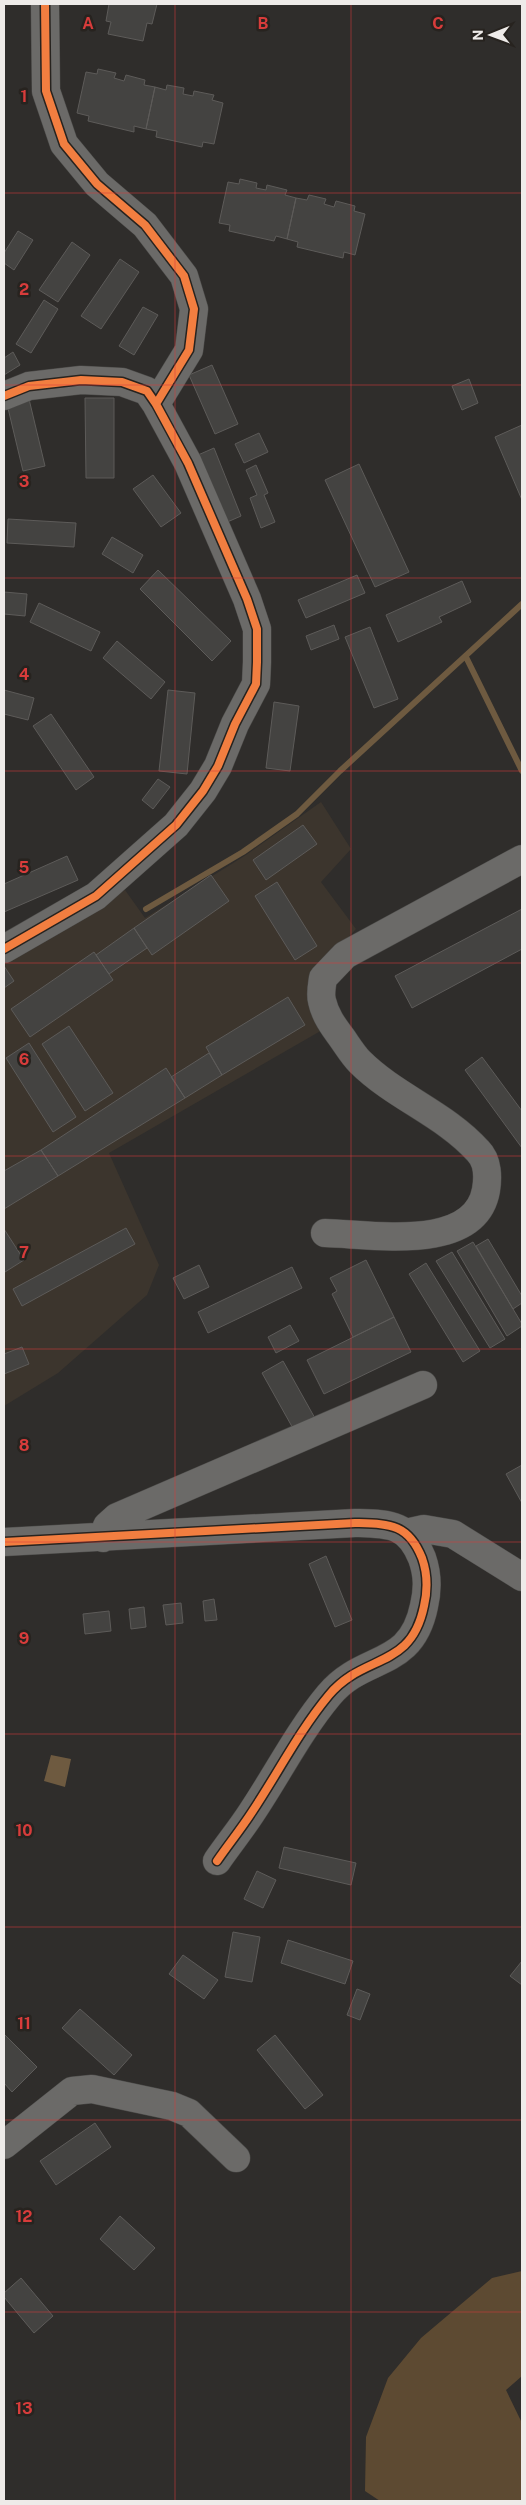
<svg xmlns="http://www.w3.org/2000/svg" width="526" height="2505" viewBox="0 0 526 2505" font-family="'Public Sans',sans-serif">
<rect width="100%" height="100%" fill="#2f2d2b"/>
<path fill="#3c352d" d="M321,802L351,849L321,882L356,929L335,952L324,1029L109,1153L159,1265L147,1295L58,1373L4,1406V958L125,890L145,918L246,855Z"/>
<path fill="#5d4a32" d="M522,2271V2376L506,2390L522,2423V2501H380L365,2491L366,2437L388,2378L421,2338L492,2278Z"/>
<path fill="#6e5a40" d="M51,1755L71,1759L65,1787L44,1781Z"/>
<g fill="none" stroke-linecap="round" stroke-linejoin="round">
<path stroke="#6e5a40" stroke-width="6" d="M466,657L522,771
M146,909L243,852L297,814L340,771L522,604"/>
</g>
<path fill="#444341" stroke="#5d5b59" d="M109,4H157L152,24L147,23L143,41L108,34L111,22L106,21Z
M98,69L116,73L114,78L124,81L126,75L145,80L144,85L155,87L146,129L134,126V132L88,121L89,116L77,113L86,72L97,74Z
M167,85L184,88L183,94L193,96L194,91L214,95L212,100L223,103L214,144L203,142L202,147L156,137L157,131L146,129L155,87L166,90Z
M240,179L257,183L256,188L266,190L267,185L287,190L285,195L296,198L287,239L276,236L274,241L229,231L230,225L219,223L228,182L239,184Z
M309,195L326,199L324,204L334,207L336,201L355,206L354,211L365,214L355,255L344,252L343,258L297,247L298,242L287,239L296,198L307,200Z
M18,231L33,240L14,270L4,263V253Z
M72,242L90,255L58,302L39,290Z
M120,259L139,272L101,329L81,316Z
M44,300L58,309L31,353L16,344Z
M143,307L158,315L134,355L119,346Z
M13,352L20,365L4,375V358Z
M212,365L238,424L215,434L189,375Z
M469,379L478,403L462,410L452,386Z
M85,398H114V478H86Z
M29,399L45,466L23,471L7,404Z
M522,425V500L495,437Z
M259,433L268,452L244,463L235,444Z
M214,448L241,516L225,523L198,455Z
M359,464L409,572L375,587L325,480Z
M256,465L268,493L264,495L275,522L261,528L250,498L257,495L246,470Z
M153,475L181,513L161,527L133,489Z
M8,519L76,523L74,547L7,543Z
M112,537L143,555L133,573L102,554Z
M158,570L231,641L212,661L140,589Z
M357,575L365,593L306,618L298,600Z
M462,581L471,602L439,617L442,622L398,642L386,615Z
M4,592L27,594L25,616L4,614Z
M39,603L100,632L91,651L30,622Z
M334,625L339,639L311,650L306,636Z
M370,627L398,699L374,708L345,637Z
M117,641L165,682L151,699L103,658Z
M4,690L34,698L28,720L4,714Z
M168,690L195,693L187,774L159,771Z
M274,702L299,706L290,771L266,768Z
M51,714L94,777L76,790L33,726Z
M158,779L170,787L153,809L142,800Z
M303,825L317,844L266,880L253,860Z
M67,856L78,880L4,912V884Z
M211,875L229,901L152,955L134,928Z
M277,882L317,946L295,960L255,896Z
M522,909V949L412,1008L395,976Z
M134,928L147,948L109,974L96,955Z
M94,952L113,980L30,1037L11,1009Z
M4,966L14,981L4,988Z
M288,997L305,1025L222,1075L206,1047Z
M69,1026L113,1093L85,1111L42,1044Z
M29,1043L76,1117L53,1132L6,1058Z
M209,1053L222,1075L185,1098L171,1077Z
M482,1057L522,1111V1148L465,1070Z
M166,1068L185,1098L58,1176L41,1150Z
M41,1150L58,1176L4,1209V1171Z
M126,1228L135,1244L22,1306L13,1289Z
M4,1229L24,1260L5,1272L4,1270Z
M488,1239L522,1296V1303L513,1309L476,1246Z
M473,1242L522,1324V1326L507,1336L457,1251Z
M452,1252L505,1339L490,1348L436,1261Z
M366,1260L394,1317L353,1337L332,1294L337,1291L330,1278Z
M426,1263L480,1351L463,1362L409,1274Z
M199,1265L209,1287L184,1299L173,1278Z
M292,1267L302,1288L208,1333L198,1312Z
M394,1317L411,1352L324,1394L307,1360Z
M290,1325L299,1341L276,1353L268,1337Z
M22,1347L29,1364L4,1374V1354Z
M283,1361L316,1420L295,1432L262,1373Z
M522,1465V1503L506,1474Z
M326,1556L352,1620L335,1627L309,1564Z
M214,1599L217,1620L205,1621L203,1601Z
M181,1603L183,1623L166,1625L163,1605Z
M144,1607L146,1627L131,1629L129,1609Z
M109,1611L111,1631L85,1634L83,1614Z
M284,1847L356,1863L351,1885L279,1868Z
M257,1871L276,1880L263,1908L244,1899Z
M233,1932L260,1937L252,1982L225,1977Z
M288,1940L353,1961L345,1984L281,1963Z
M183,1955L218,1980L204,1999L169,1974Z
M522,1961V1985L510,1976Z
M357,1989L370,1994L360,2020L347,2015Z
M80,2009L132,2055L114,2075L62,2028Z
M4,2034L37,2067L12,2092L4,2083Z
M275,2035L323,2095L305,2109L257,2050Z
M95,2123L111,2147L56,2185L40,2161Z
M120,2216L155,2248L134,2270L100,2239Z
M21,2278L53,2316L34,2333L4,2297V2293Z"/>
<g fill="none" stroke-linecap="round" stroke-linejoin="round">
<g stroke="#4a4947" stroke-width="29">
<path id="minor" d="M45,4L46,91L64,144L97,184L145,225L184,276L194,309L189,350L156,404
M4,396L29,386L81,380L122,382L147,391L156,404L188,463L247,599L257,629V662L256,684L235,724L218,766L203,791L176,825L96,896L4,949
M325,1233C372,1234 475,1253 486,1190C488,1178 488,1161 478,1151C445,1114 395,1097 360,1062C353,1055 347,1045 342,1038C333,1026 325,1015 322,1001C320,994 322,985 323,978L345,955L522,859
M406,1533L424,1529L453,1534L522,1577
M103,1538L107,1526L117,1517L423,1385
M4,1542L355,1523C389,1524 408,1523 422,1558C428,1575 428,1589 424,1606C411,1670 364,1653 329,1695C299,1731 278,1773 252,1812C241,1829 228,1845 217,1861
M4,2145L72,2091L92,2089L172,2106L189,2113L236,2158"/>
</g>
<use href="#minor" stroke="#6b6a68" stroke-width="28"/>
<g stroke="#27231f" stroke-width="11">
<path id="cycleway" d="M45,4L46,91L64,144L97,184L145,225L184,276L194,309L189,350L156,404
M4,396L29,386L81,380L122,382L147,391L156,404L188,463L247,599L257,629V662L256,684L235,724L218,766L203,791L176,825L96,896L4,949
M4,1542L355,1523C389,1524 408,1523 422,1558C428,1575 428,1589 424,1606C411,1670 364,1653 329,1695C299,1731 278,1773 252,1812C241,1829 228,1845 217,1861"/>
</g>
<use href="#cycleway" stroke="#f27e40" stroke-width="8"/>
</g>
<path fill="none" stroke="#d83c3b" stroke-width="1" stroke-opacity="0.55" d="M175,4V2501M351,4V2501M4,193H522M4,385H522M4,578H522M4,771H522M4,963H522M4,1156H522M4,1349H522M4,1542H522M4,1734H522M4,1927H522M4,2120H522M4,2312H522"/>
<g font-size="16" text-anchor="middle" font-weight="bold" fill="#d83c3b" stroke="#27231f" stroke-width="5" stroke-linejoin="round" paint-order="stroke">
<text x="88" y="29">A</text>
<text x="263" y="29">B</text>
<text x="438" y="29">C</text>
<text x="24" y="102">1</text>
<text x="24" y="295">2</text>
<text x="24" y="487">3</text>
<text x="24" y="680">4</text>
<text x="24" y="873">5</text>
<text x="24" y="1065">6</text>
<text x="24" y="1258">7</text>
<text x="24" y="1451">8</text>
<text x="24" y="1644">9</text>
<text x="24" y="1836">10</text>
<text x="24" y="2029">11</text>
<text x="24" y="2222">12</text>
<text x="24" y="2414">13</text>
</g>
<rect width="526" height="2505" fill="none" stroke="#eeebe9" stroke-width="10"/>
<g transform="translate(491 35) rotate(269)" stroke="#27231f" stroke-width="4" paint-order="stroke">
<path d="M0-4L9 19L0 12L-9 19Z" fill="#eeebe9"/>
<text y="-8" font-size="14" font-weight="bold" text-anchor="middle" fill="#eeebe9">N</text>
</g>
</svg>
